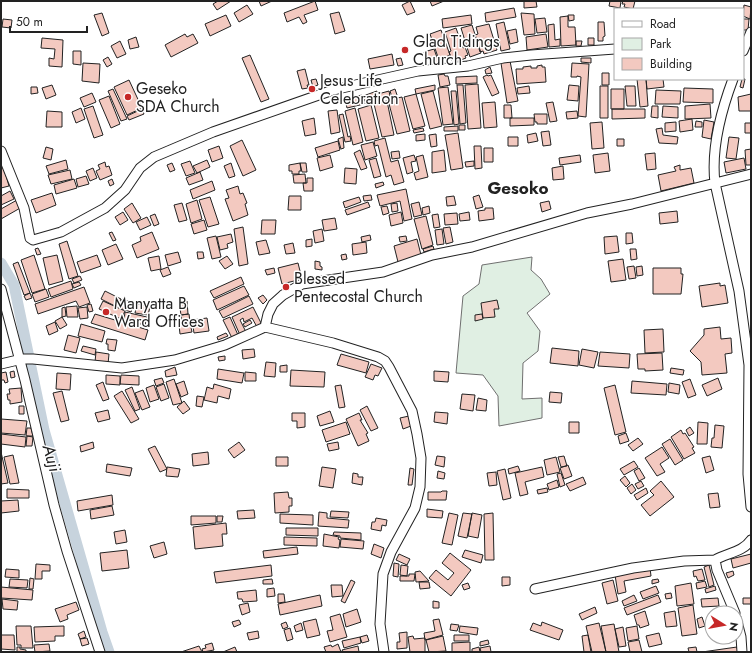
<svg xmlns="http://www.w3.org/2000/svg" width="752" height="653" viewBox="0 0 752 653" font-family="Jost,sans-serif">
<rect width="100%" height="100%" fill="#fff"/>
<path fill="#e0efe3" stroke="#6f6f6f" d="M532,257L531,270L541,279L550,294L527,313L540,331L538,351L523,363L522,399L542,398V418L499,426L498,396L483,375L456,373L463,296L479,284L482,265Z"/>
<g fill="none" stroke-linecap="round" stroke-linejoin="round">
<path stroke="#c7d3dd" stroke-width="11" d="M1,263L14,285L44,430L102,632L109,652"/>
</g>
<path fill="#f3c9c0" stroke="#222" d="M218,1H231L217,10L213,4Z
M259,1H272L261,6Z
M315,1L318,10L304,15L307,22L303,24L299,17L287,22L284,13Z
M410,1L415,12L407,15L402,5Z
M430,1H444L432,6Z
M524,1H536L537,7L524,8Z
M610,1H621L620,8L609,6Z
M623,1H635L633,9L624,7L625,4H622Z
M247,5L253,14L239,22L234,13Z
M744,5L751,7L750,19L743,16Z
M514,8L516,17L486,22L485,13Z
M339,12L345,31L335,34L330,14Z
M102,13L109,33L102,36L94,15Z
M521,13L534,14L535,34L524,35Z
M226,15L231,26L210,36L205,24Z
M471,15L472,24L443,28L442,19Z
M568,15H574V20L569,21Z
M568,16V27H575L576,45L561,46L560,17Z
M545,18L547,32L537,33L535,19Z
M3,19L12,20L11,28L2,27Z
M743,19H749L748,30H743Z
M504,22L510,49L501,51L496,24Z
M598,22H604L605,36L603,37V41H598Z
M489,24L497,50L484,54L483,51L480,52L475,35L478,34L476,27Z
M554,24L555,40L560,39V46L549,47L548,25Z
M472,25L481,53L470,57L461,28Z
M456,28L463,48L465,47L468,55L465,56L466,58L453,63L449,52L451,51L445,32Z
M516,29L518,42L510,44L507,31Z
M441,30L450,55L439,60L430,34Z
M185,34L187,37L193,34L198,43L171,57L165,45Z
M546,34L548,47L527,50L526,37Z
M136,37L139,47L130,49L128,40Z
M42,38L63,40L62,67L49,66V58L54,59L55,49L41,48Z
M588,38H594V45H588Z
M120,41L126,54L117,58L111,46Z
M576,41H582L581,46H576Z
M434,49L439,63L435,64L433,58L427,60L424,52Z
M73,51H81V65L73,64Z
M392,54L394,65L370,69L368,59Z
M250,55L269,99L261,102L242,58Z
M108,57L112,64L107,67L103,60Z
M401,58L403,65L398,66L396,59Z
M581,58H591V63L581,62Z
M508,61H510L518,101L507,103L501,63L508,62Z
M83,63L100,64L99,83L82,81Z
M572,63L589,64L586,117L578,116L581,77L577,76V77H571Z
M542,65V67H545L546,82L517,84L516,69H523V67L531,66V68H537V66Z
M490,67L492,73L486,74L485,70Z
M305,69L309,85H307L308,88L302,89L297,71Z
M602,73H609V85H602Z
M444,74L445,76H448L450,85L440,87L438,75Z
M487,75L488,76L491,75L499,93L492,96L483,77Z
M477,76V83L456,84V77Z
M316,79L318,85L313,87L311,80Z
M637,79H646L648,106L640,107Z
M646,79H663L664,87L647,89Z
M742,79H745L743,88L740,87Z
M129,80L142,108L127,115L114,87Z
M478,84L481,128L468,129L465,85Z
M52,85L56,95L46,99L42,88Z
M435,85V90L416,94L415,89Z
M457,85H463L466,123L460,124Z
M569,85L579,86L578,101L567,100Z
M529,86L530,93L518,94L517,88Z
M600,86H608V118H600Z
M625,86H635L636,106H627Z
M31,87H37L38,93L31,94Z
M448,87L453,124L443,125L438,88Z
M684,88L713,89V103L683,102Z
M113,89L127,119L121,121L108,91Z
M395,89L397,95L392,97L390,91Z
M611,89H624V109H611Z
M656,90L681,91L680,104H655Z
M377,91L378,94L389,91L390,96L366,104L363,96Z
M433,91L442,126L430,129L421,94Z
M451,91H456L459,124L454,125Z
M92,93L96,102L84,107L80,98Z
M416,94L425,126L413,129L404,97Z
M751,94V111H739L738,97Z
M362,95L364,104L347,108L345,99Z
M109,96L120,124L111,128L99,100Z
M402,97L410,131L397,134L388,100Z
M387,101L394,135L382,137L374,104Z
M495,102L497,127L484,128L482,103Z
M553,102L557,121L550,122L546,103Z
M710,104L711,118L685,119V106Z
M371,105L379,138L366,141L358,109Z
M504,105H511L512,118H504Z
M93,106L103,135L94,138L84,109Z
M652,106H658V118L651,117Z
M663,106L678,107V118L662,117Z
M81,108L85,119L76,123L72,112Z
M355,108L363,142L353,145L345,111Z
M142,109L144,114L129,120L127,116Z
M612,109H645V118L612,119Z
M337,110L340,132L331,134L328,111Z
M47,111L62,112V127H46Z
M577,111L578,118L567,119L566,112Z
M343,114L348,137L350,136L351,141L345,142L339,115Z
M534,114H547V124H537V122H535Z
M314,118L316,134L305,136L302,121Z
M510,118H534V125L510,126Z
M692,119L693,130L680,132L679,121Z
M704,120L714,122L711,139L702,137Z
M696,121L702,122V127H695Z
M602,122L604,148L592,149L590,123Z
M676,122V131L665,132V123Z
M745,123H751V133H745Z
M459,125H465V130H459Z
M458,126V131H444V127Z
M423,128L424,131L414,133L413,130Z
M662,128L663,135L678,137L677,144L659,143L656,129Z
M549,131L551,145L543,146L541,132Z
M458,133L463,168L451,170L445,135Z
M536,133L538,141L528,143L527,135Z
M425,134V140L416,141V135Z
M436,134L437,146L431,147L429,135Z
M343,137L344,148L341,149L338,139Z
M508,137H518V146H508Z
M729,137L739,138L736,159L726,158Z
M385,138L391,162L398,160L404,182L394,185L391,175L386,177L378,145L375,146L374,141Z
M617,139H624V146H617Z
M242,140L256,170L243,176L230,146Z
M338,141L340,150L318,157L315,148Z
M373,142L377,156L365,160L361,145Z
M219,146L223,158L212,162L208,150Z
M474,146H481L482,168L475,169Z
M46,147L53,149L51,160L43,158Z
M484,148H493V162H484Z
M751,149V165H746L745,150Z
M360,150L367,168L361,170L354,153Z
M444,150L446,171L432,173V152Z
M399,151L400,158L392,159L391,152Z
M608,153L610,171L595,173L593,155Z
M655,153L656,169L647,170L645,154Z
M330,155L333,167L320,171L317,158Z
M414,155L416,161L411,162L413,172L407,174L403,158Z
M423,155L428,177L416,180L414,173L419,171L416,157Z
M580,155L581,162L560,165L559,158Z
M376,158L381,176L374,178L369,160Z
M744,158L746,169L726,173L724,162Z
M66,160L68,169L49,174L46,166Z
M207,160L210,167L197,173L193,166Z
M190,161L195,173L186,176L181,164Z
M474,161V166L466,167L465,162Z
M105,162L106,167L109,166L112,175L100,180L96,171L100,169L98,165Z
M172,163L175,170L170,172L167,165Z
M231,163L235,176L229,178L224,166Z
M300,163L301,171H299V174H292V171H289V165Z
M300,163H306L307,172H302Z
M1,165H3L9,186L1,188Z
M680,165V170L691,168L694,183L661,191L658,175L676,171L674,167Z
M563,166L564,179L553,180L552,168Z
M93,168L97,178L90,181L86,171Z
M345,168L357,169L356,184L344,183Z
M70,170L72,179L51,184L48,175Z
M200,172L203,180L189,185L186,178Z
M305,174L306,183H294L293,175Z
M86,176L89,184L78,187L76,179Z
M307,178H313V191H304L303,183H307Z
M74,179L77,188L56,194L54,185Z
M112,179L114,184L110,186L108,181Z
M212,181L215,190L193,199L190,190Z
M383,182L384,185L376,188L375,184Z
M238,186L240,194L243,193L247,203L245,204L248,215L233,221L225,199L229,198L226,190Z
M406,189L412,219L404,221L400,201L380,206L377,195Z
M10,191L14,199L1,205V196Z
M52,193L56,205L36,213L31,200Z
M371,195L372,200L364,201L363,196Z
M479,195L483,207L476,209L473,197Z
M289,196H301V210H288Z
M454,196L456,205L447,206L446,197Z
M210,197L219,224L208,227L199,200Z
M359,197L361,202L345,208L343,202Z
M17,200L22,207L1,219V209Z
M197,200L202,219L191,223L186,204Z
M549,201L551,209L542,212L540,203Z
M368,202L370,207L347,215L345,210Z
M419,202L422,215L414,217L411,204Z
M132,203L141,218L133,223L124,209Z
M182,203L187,220L179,222L174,205Z
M397,203L398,211L392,212L391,204Z
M387,206L389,213L383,215L381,207Z
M429,206L430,213L423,215L422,208Z
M485,208H493L494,219L479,221L478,211L485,210Z
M677,211L678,222L660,224L659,213Z
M123,212L128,220L120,225L115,217Z
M401,212L403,223L391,226L389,215Z
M469,212L470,220L460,221L459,214Z
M457,213L458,224L445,225L444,214Z
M155,214L159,224L154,226L150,216Z
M438,214L440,227L434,228L432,215Z
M426,216L433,245L422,249L414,219Z
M147,217L151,225L140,230L136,222Z
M335,218L337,229L324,231L322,220Z
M204,220L207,230L194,234L191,224Z
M262,220H276L275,234H261Z
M243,227L248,264L239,266L234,229Z
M450,227L453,242L446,244L443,228Z
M322,229L324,241L315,243L313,231Z
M442,229L444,244L437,245L435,230Z
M112,232L116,240L113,241L109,233Z
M152,232L159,249L137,258L132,245L141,241L140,237Z
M626,233H632L633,243L626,244Z
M231,234L233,242L227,244L228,248L220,250L217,237Z
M370,235L371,240L362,242L361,237Z
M216,236L221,257L212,259L207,238Z
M406,236L407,241L400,242L399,237Z
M617,236L619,252L605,254L604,237Z
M312,239V246L306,247V240Z
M417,239L421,255L398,262L394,246Z
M266,240L270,253L259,255L256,242Z
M67,241L78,276L69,279L59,244Z
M366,242L367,253L353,255L352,244Z
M293,243L295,253L286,254L284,245Z
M116,244L123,259L108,265L102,250Z
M433,246L434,249L424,252L423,249Z
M38,248L41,254L37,255L35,249Z
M630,249H636L637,259L631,260Z
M178,252L181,262L168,266L165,255Z
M197,252H203L204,258L198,259Z
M346,254L347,259L342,260L341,255Z
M34,255L45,289L32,293L21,260Z
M57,255L63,281L49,285L43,258Z
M97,255L101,266L81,273L77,262Z
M159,256L161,269L151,271L148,258Z
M227,256L233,264L225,269L219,261Z
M623,259L626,280L611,282L608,261Z
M315,261L320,262V266L322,267V270L315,269Z
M18,262L30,293L24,295L13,264Z
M298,263L302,279L282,284L278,268Z
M634,266L636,278L629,279L627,267Z
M642,266L643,275L637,276L636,267Z
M168,267L171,274L163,277L160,270Z
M274,268L275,273L267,275L265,270Z
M653,268H681V274H683L681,294H653Z
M80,276L82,280L74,283L72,279Z
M241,277L244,284L214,298L210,291Z
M71,281L73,289L51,297L48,289Z
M79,282L81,285L74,288L72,284Z
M720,283V286L725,285L728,303L702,307L699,286Z
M244,286L249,295L217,310L213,300Z
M84,287L90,303L79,307L76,301L38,314L35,304Z
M46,289L49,297L35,302L32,294Z
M105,291L121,299L117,307L101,299Z
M30,293L32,298L26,300L24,296Z
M263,295L267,300L263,304L258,298Z
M249,296L253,304L223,318L219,311Z
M122,299L134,303L131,312L119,308Z
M497,300L499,309H494L495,317L483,318L481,303Z
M103,301L125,311L121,319L99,309Z
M187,301L188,314L181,315L179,302Z
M91,304L93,311L89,312L87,305Z
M137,304L150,307L148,315L135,313Z
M77,306L78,317H67L66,307Z
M65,307L66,316L62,317V308Z
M87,307L88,318L80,319L78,308Z
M253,307L262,325L257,327L252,318L244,322L243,318L240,320L246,332L240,335L232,317Z
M125,312L147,317L145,325L124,320Z
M95,314L148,330L145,340L91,323Z
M189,314L190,322L182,323L181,315Z
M482,314L483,319L475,321V315Z
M62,317L67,325L60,329L55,321Z
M230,317L238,335L232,338L223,320Z
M207,318L209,331L194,333L192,320Z
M250,320L252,323L245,327L243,324Z
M55,322L58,331L49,335L46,326Z
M190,323L192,332L180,334L179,325Z
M81,324L105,331L102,342L78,336Z
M720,327L721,339L731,338L732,353L725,354L727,373L702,375L701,362L690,351L704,335V329Z
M663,329L664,352L645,353L644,330Z
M226,333L228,336L218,340L217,337Z
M68,335L80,338L76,353L64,350Z
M107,339L117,340L115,351L108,350V344H106Z
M83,346L96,349L95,355L81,351Z
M552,348L579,351L578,366L550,363Z
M254,349L255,357L243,359L242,350Z
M582,349L598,352L594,368L579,365Z
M96,352L109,354L108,364L95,362Z
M600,352L630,354L629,368L598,366Z
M662,353L663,370L645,371V369H638L637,354Z
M341,354L369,362L366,373L337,365Z
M225,356V360L219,361L218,357Z
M266,362L276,363L275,377L264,376Z
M371,364L382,368L378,376L375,375L373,380L365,377Z
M287,365V372H280V366Z
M175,367L177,375L166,377L165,371Z
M671,368L684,370L683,375L670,373Z
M218,369L244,373L242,383L217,379Z
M291,370L325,372L324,387L290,386Z
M14,371L15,377L11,378L10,372Z
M434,371L449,372L448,382L434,381Z
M6,372L8,382L5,383L4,380H1V373Z
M245,372L256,373V381H245Z
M57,373L71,374L70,390L56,389Z
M106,375L120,376V385L106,384Z
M121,375L139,376V385L120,384Z
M162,378L164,383L156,386L154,380Z
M718,378L722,389L707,396L702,385Z
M174,379L182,403L173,405L166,382Z
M690,379L696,395L688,398L682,382Z
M184,381L188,394L181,397L176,384Z
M632,381L667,384L666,395L631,393Z
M103,382L109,399L103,401L96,385Z
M669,383L680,385L679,394L668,392Z
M164,384L169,398L161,401L156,387Z
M214,384L231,389L229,399L218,396L217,403L204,400L207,387L213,389Z
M154,385L159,399L150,402L146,388Z
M341,385L345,407L339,408L335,386Z
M615,385L626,432L615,435L604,388Z
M132,387L140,409L135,411L125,390Z
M21,388L22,402L10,404V400H8L7,394H10L9,389Z
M143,390L150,407L142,410L135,393Z
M62,391L69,420L61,422L53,393Z
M122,391L139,419L131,423L114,396Z
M550,392L562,393L561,403L549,402Z
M462,394L475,395L473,411L460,409Z
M197,396L204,397L202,407L196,406Z
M478,398L487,400L486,411L476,410Z
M184,401L190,409L183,414L177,407Z
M19,406H24V414H19Z
M367,406L378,428L371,431L360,410Z
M108,410L110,419L98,422L95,413Z
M330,411L334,422L320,426L317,416Z
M435,412L448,413L447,424L434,422Z
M292,413H305V427L297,428V421H292Z
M359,413L362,420H360L368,433L366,434L369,441L358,446L346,419Z
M409,416L411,426L403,429L400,418Z
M1,419L27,421L25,435L1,433Z
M346,422L350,434L326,442L322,430Z
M569,422H579V433H569Z
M698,422L708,423L707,444H697Z
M715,425L724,426L722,448L711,447L712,438H714Z
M690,427L694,433L689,436L686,430Z
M27,428H31L33,436H26Z
M681,430L683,434L685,433L694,447L692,448L695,453L684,459L671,437Z
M626,433L629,441L620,444L618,436Z
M1,434L26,437L25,447L1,444Z
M27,436L33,437L32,446H26Z
M638,438L643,444L633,451L628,445Z
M670,439L683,460L675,465L662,444Z
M93,442L94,448L81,452L80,446Z
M239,442L245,450L234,458L228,450Z
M338,442L339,449L329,451L327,444Z
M155,446L167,469L160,472L148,449Z
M662,447L669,458L660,464L665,472L657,476L645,458Z
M1,452L8,483L1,484Z
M208,452L209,464L193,466L192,454Z
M13,455L19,483L10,484L4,457Z
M437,456L445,457L444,467L435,465Z
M564,456L567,466L561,467L558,457Z
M710,456L714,470L706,473L702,458Z
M276,457H288V466H276Z
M556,457L560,472L547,475L544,460Z
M634,461L638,467L624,475L620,469Z
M107,464L132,468L130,476L106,472Z
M568,465L572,476L564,479L560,468Z
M518,466L520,471L509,474L508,469Z
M167,467L180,469L178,477L166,476Z
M322,467L336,469L333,488L319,486Z
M542,467L544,477L525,482L528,494L520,496L515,473Z
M410,468L414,469L412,485H408Z
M639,468L645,478L639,481L634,471Z
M505,469L511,498L503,500L497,471Z
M438,471L445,473L444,479L437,478Z
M496,472L497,485L489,486L487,473Z
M353,473L358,474V477H363L362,485L352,483Z
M561,473L565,485L560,487L557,474Z
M625,476L630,483L626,487L620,480Z
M583,477L586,484L570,491L566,484Z
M557,480L559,487L549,490L547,484Z
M641,481L644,486L638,489L635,484Z
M661,481L674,497L650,516L641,505L654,495L650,491Z
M632,484L636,490L631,494L627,488Z
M547,488L548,492L538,494L537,490Z
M646,488L648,493L637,500L634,495Z
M7,489L29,490V498H7Z
M442,491H447L446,500H428V492H441Z
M288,492L289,498H292V506H289V512L275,513L274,493Z
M718,493L720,507L710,508L708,494Z
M112,495L113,505L78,511L77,501Z
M18,500L19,511L1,513V501Z
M112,506L114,515L91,519L90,510Z
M427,509L443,511L442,518L427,517Z
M254,510L255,518L238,519L237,511Z
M331,511L349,512L348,518L330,517Z
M319,512L327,513V518L349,520L348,528L318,526Z
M449,513L458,515L452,545L442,543Z
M463,513L472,514L467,538L458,536Z
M472,513L482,515L478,538L468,536Z
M493,513L494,560H485L484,514Z
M280,514L313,515V525L280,523Z
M191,516H216V523L191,525Z
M217,516H223L222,522H217Z
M376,518L387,520L386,526L382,525L381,531L371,529L372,522H375Z
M226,523L227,534H222L223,546L195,549L193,527Z
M286,528H318V536L286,535Z
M125,530L127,542L116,544L114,532Z
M334,532L361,533V540L340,538V536L333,535Z
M324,534L339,537L338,539L340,540L339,548L323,546Z
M284,537L317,538V546L284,545Z
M341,539L364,541L363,549L340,547Z
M164,542L167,554L154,558L150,546Z
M374,544L384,548L381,558L371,554Z
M297,547L298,554L264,558L263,551Z
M127,550L129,568L102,571L100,553Z
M465,550L483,555L481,563L462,557Z
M450,553L471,570L451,596L429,578L436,570L448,580L454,573L442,563Z
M399,554L410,559L407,565L396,560Z
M751,554V563L733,568L731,559Z
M394,563L399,564L398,577L393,576Z
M36,564L50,565V571H42V579H35Z
M271,565L272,576L216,583L214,572Z
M401,565L408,566L407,576L400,575Z
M709,565L714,585L709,587L704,567Z
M650,568L651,576L624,581L626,592L618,594L615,575Z
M6,569L19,570V578L5,577Z
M702,569L705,580L698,581L696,576L694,577L693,571Z
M420,571L429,581L416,582L415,572Z
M733,571L734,575L728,578L726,573Z
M409,574H415L414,581H400V576H409Z
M502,577H510V585L502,586Z
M30,578L34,579L33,589H29Z
M10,579L28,580L27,588L9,587Z
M272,579L273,584H263V580Z
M658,579L659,582L652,584V580Z
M351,580L355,582L345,603L341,601Z
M613,580L618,601L607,604L602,583Z
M705,581L707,587L697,589L696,583Z
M419,582H429L430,588L420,589Z
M468,583L470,588L464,590L462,585Z
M691,583L694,604L677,606L675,586Z
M331,585H342L343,596L332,597Z
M656,586L659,593L643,599L640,592Z
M715,586L716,590L706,593L705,589Z
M1,587L33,590L32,600L1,598Z
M274,588L275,596L267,597V589Z
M256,590L257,601L243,602L242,599H238L237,592Z
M671,593L672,598L666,599L665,594Z
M278,594H284L285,602L278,603Z
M320,595L322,606L280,615L278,604Z
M634,595L637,601L624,606L622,601Z
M658,595L661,602L627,615L624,608Z
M718,598L719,606L702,607L701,599Z
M743,598H751V604H743Z
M2,599L18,601L17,610L3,609Z
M433,601L439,602V608H433Z
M76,602L79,610L67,615L68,619L60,622L55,609Z
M248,603L250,612L242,615L239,605Z
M693,605L697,634L682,636L678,608Z
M595,607L597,613L582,620L579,614Z
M357,609L361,622L346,627L343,614Z
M645,611L649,625L640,628L639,625H637L634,615Z
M675,611L677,626L666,627L664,613Z
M340,614L347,637L330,642L327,631L333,630L330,617Z
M702,617L705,626L699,628L697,619Z
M712,617V628H711L707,619Z
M316,619L320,635L307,638L303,622Z
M439,619L443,635L425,640L424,633L435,631L433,620Z
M239,620L241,624L234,627L232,622Z
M286,622L288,627L283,629L281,624Z
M542,622L563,630L559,640L530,630L533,623L541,626Z
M301,623L303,630L296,632L294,626Z
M599,623L606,652H592L586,626Z
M451,624L459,625L457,631L450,630Z
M614,624L619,652H606L601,626Z
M16,626H31L33,648H21V645H17Z
M64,626V636H55V641L35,642L34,627Z
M460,626L478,628L477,635L459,632Z
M637,626L639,639L628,641L626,628Z
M623,627L626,646L619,647L615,629Z
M290,628L293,639L287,641L284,630Z
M84,631L86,637L80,639L78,634Z
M258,631L259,638L249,640L247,633Z
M407,632V648L397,649V642H400L399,633Z
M659,633L662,644L649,647L646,636Z
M1,635H14L15,650L1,649Z
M367,635L369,641L362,643L360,637Z
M454,635H469V641H454Z
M588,635L591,652H584L582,636Z
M413,636L414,639L425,638V652H410L408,637Z
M443,636L446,651L429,652L426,640Z
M360,637L361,643L344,648L342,641Z
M87,638L89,644L82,646L80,639Z
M488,640L489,644L480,646V642Z
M639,640L642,652H630L628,642Z
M470,642V652H452V643Z
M212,643L214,650L203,652L202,649L206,648L205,645Z
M49,644L50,651L35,652L34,645Z
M338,644L341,652H326L324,647L331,645L332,647Z
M199,646L202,652H181Z
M358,646L359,652H343L342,650Z
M490,646L491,652H481L480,648Z
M17,647H20V649L26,650V652H17Z
M235,647L237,652H223Z
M479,647L480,652H472V649Z
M696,647L697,652H689L688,648Z
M737,647L738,652H702Z"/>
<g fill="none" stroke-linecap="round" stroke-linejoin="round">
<g stroke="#222" stroke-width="11">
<path id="street" d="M743,51L751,32
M733,79C721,111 711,149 715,183L739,291L749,365L748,474L751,507
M1,151L24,208L30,238L33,240L61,232L105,208L125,190L140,168L154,157L213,132L333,90L418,71L468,66L503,58L531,55L615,49
M1,289L25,380L54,505L67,551L100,652
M265,327L333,343L378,357L385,361L389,367L412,411L417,434L421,458L420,487L415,508L391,552L383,574L380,624L384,652
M1,364L22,359H33L122,368L175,360L225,345L265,327L268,314L273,304L283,295L302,284L383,272L432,255L472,247L587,213L632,204L751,174
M535,589L633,568L684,561L715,560
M735,613L717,570L715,560C727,553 743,552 751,540
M736,618L741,637L742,652"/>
</g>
<use href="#street" stroke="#fff" stroke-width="9"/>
</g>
<g fill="#c62828" stroke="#fff" stroke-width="1.5">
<circle cx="405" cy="50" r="4"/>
<circle cx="312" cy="89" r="4"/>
<circle cx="128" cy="97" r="4"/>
<circle cx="286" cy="287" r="4"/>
<circle cx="106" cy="312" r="4"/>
</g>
<g text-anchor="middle" stroke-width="3" stroke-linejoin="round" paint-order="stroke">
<g font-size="16" fill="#222" stroke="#fff" text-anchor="start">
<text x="413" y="47">Glad Tidings<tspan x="413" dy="18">Church</tspan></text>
<text x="320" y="86">Jesus Life<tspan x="320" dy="18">Celebration</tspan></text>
<text x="136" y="94">Geseko<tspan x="136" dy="18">SDA Church</tspan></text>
<text x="294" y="284">Blessed<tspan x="294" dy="18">Pentecostal Church</tspan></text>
<text x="114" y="309">Manyatta B<tspan x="114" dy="18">Ward Offices</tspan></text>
</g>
<g font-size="17" font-weight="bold" fill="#222" stroke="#fff">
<text x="518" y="194">Gesoko</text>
</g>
<g font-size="17" font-style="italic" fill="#222" stroke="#fff">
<text transform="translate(52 458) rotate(74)" y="6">Auji</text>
</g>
</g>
<rect width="752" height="653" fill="none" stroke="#222222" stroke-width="4"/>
<rect x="614" y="8" width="130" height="72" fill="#ffffff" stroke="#a7a7a7"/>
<rect x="622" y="21" width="20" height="6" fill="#ffffff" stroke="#a7a7a7"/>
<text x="650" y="28" font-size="12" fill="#222222">Road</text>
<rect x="622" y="38" width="20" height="12" fill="#e0efe3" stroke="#a7a7a7"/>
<text x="650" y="48" font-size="12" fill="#222222">Park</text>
<rect x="622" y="58" width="20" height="12" fill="#f3c9c0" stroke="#a7a7a7"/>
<text x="650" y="68" font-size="12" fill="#222222">Building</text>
<g transform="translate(724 625) rotate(101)"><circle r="19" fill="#ffffff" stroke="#a7a7a7"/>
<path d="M0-3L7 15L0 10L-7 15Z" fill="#c62828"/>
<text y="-6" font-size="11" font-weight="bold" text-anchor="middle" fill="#222222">N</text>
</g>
<path d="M10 26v6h77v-6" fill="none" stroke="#222222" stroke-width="2"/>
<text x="16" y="26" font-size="12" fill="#222222" stroke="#ffffff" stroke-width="3" paint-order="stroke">50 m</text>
</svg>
